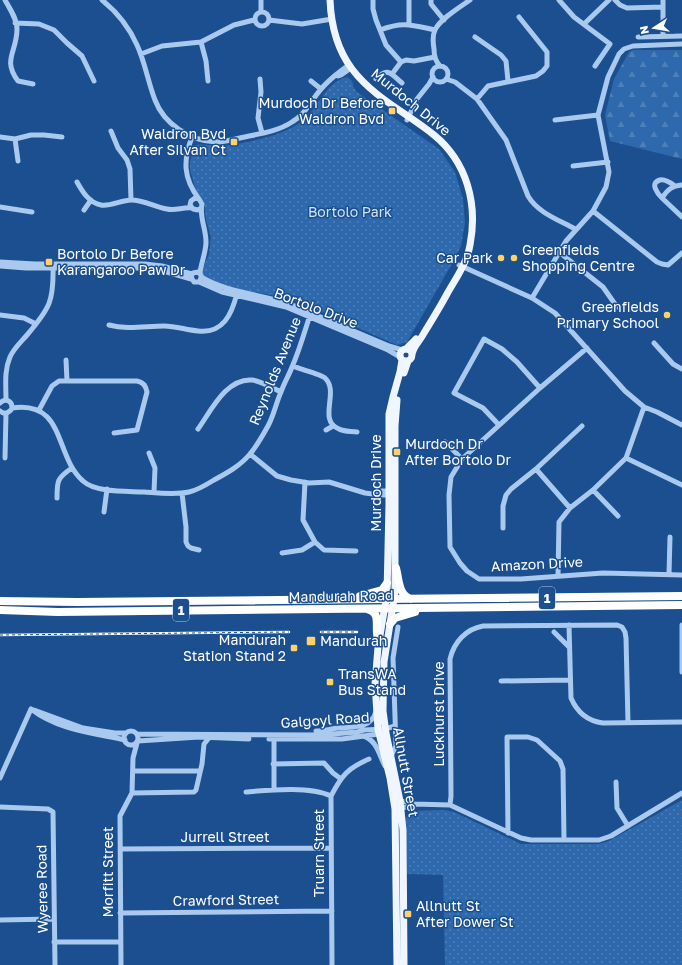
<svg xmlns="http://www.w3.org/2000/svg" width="682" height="965" viewBox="0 0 682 965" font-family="'Golos Text',sans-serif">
<defs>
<pattern id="forest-firs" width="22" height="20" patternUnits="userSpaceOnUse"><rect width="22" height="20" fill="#2e69ad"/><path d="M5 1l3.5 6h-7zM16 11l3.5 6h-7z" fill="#4d80b9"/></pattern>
<pattern id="park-dots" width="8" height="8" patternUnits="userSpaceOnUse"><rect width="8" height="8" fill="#2e69ad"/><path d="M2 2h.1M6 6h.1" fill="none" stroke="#4d80b9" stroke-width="1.8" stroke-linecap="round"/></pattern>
</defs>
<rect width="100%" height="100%" fill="#1b4f8f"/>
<path fill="url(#forest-firs)" d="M633,50H682V159L610,141L605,115L614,79L629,52Z"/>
<path fill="url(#park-dots)" d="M347,77L352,81L354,88L357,92L439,149L455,172L463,199L465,223L461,246L453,262L407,342L397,345L310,307L284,297L235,289L200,275L209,254L211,237L206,220L204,202L196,190L190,170V162L194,146C202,142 212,147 221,146C238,145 274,137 289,129C296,126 303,121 308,115C321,102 327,82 347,77Z
M682,800V965H445L443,875L407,874L406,818L412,811L445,810L454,812L521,844H598L609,841Z"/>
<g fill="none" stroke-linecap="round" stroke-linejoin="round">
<path stroke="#a9c9ee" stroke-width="5" d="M5,0C10,9 17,19 17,29C17,52 2,60 18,81L33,84
M102,0C117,12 129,27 137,45C145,62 148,82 155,100C164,124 190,141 216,142C224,142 232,140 240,138C257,134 277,132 292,122C306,114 311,100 322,88C328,81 341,70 349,65
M261,0V12
M373,0V9L376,20L386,45L401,62
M409,0V24
M431,0V4L444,20
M559,0L574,17L610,44L595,66
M615,0L620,5L627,8L663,7
M663,0V36
M255 19a7 7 0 1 1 14 0a7 7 0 1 1-14 0Z
M269,20L302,24L332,19
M15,23L39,24L54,30L67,43L82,56L94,81
M584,24L609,0
M380,30C403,21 412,25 435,30
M475,37L501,55L506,61L508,81
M638,37L682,36
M201,42L206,61L208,81
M141,54L162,46L201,42L234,25L254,20
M401,62L406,60L414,61L435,57
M440,66C435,61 434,55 434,49C433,43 432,36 435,30C440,19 460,7 470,0
M432 74a8 8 0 1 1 16 0a8 8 0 1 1-16 0Z
M392,74L401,62
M338,76L341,75L351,68
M260,79L261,92L258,118L262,133
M376,79C388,66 391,74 402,83
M446,79L455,82L477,99L506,140L528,196C538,213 559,220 575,229
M311,81L321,89
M477,99L488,86L536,76L543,71L547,66V52L519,17
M407,120L417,99L429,84L433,77
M555,120L598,115
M111,131L118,148L127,160L130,169L131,200
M0,137L15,139L31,135H44L62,137
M192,137C183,160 183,178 199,199
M15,139L18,161
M573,166L608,162
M77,182C82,191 89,203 101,205C109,207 122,200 131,200C144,200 155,207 167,209C175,211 183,207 192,208
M682,185C672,186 668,189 662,198L682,217
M662,198C658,194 649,183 660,180C665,179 671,183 675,186
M0,207L32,212
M84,210L91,200
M593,211L657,262L662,264L668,265L682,253
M559,252L603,287L617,307
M0,262L35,264H145L162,266L192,274
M459,265L532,298L555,313L625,391L644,407L657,412L682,425
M0,266L26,268H141L160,270L191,279
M200,273C201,263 206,252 206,242C206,228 199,217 202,204L199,199L195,198L191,201L190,205L193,209L198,210L201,208
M201,277C228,293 260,294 290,304L389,346L402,350
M199,282L201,278V275L198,272L193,273L191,277L194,282H199L222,292L286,307L388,350L400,357
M532,298L566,241L593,211L606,187L609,172L598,115L608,77L619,54L624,49L633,46L682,44
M0,315L24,318L36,324
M109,325C127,330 146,326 164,326C176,326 186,330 198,331C223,334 232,314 237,293
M654,343L673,364L682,369
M587,348L540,388L462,459L451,477L449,495L450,547L460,563L467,571L479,579H521L603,573L682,575
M66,360L67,381
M293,366C299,369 321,374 325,378C340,392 317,420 339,429C344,432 351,431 357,432
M6,400C6,385 4,371 10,357C14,348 21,342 27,335C50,308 54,301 53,265
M0,403C5,398 12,400 12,408
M12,408C66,400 54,456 83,481C96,493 127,491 144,492C159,493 175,495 189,492C198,490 206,485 214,480C227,473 240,466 250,454C257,446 263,435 268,426C274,415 276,403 281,392C284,383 289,375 292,367C300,349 305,330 311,312
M39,410L52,386L59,381H137C143,382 146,386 147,392L137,430L114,433
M0,411L3,413H7L11,410L12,408
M499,425L483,408L454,393L484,339L502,349L517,362L540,388
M198,429C211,411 226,378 252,380C261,381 272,388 281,392
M326,430L333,426
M445,442L462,459
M149,453L155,468L154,492
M250,454L277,476L291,480L309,483L329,482L365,493L380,495H392
M5,458L6,413
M626,458L682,485
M536,469L570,508
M305,482L303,520L315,542L324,550L356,551
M593,490L618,516
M182,493L186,527V542L188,546L191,548L199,550
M374,493L380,491H391
M57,498C57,481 57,478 72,468
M104,512L107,489
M503,528V506L506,495L511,489L536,469L582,426
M282,553L302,550L315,542
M669,574L670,537
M558,576L559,522L570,508L593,490L626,458L644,407
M569,625L571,698C577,712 587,721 603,723L682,722
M682,625V672
M554,632L569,647
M501,681L570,680
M31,709C58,730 93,733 125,740
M34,710L83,728L115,733H126
M316,731C323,731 330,729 338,728C352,727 372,729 376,711
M124 738a7 7 0 1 1 14 0a7 7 0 1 1-14 0Z
M137,734L320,735L357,732L364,730L385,729L395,726
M363,736C377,740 379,755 385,766
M269,739H342L379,734L381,732
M274,739V790
M138,741L199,737L249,739
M391,758L392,754L396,746L393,658L398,627
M273,764L324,763L333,773L341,779
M133,771H200
M0,778L31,709
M616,782L617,808L628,826
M246,792C270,790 310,786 331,796
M132,793L194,792L196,790L202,764L204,744L209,738
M398,801L408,802L414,804L450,805L521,838L531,840H599L611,836L682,793
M450,805L451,796L450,659C454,642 466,629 483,626L617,625L622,627L625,632L626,638L628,723
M0,807L48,809L53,812L55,965
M398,808L409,807L414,804
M508,833L507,737H528L537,740L560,761L563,769L564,840
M120,849L331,848
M120,913L332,911
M0,920L54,919
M54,942H120
M121,965L120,816L132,793L133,758L137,743
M332,965L331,796C342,775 348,768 369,759"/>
<path stroke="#f0f6ff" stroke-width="7" d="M330,0C331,24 337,49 352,69C374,98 407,113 434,135C467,162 478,204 470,245C467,263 456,278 447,294C440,307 432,320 424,333C420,341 414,345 412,354
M400 355a6 6 0 1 1 12 0a6 6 0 1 1-12 0Z
M406,349L416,339
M404,373L408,361
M397,400L395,426V592L384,662L383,711L386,733L400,801L403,830L404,965
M397,965L395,809L390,778L378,729L375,684L378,647L387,594L389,505V414L393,397L400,372L402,360"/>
<path stroke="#fff" stroke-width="8" d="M396,568C399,579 398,595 411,599
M360,596L382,590L387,583
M0,601L77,602L682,596
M367,609C380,612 376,623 377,633C377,636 378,640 379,643
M0,610L58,612L682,605
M390,624L395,618L415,612"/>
<g stroke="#fff" stroke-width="2.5">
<path id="rail" d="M321,632H357
M0,635L289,632"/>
</g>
<use href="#rail" stroke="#1b4f8f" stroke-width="1" stroke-dasharray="3" stroke-linecap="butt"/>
</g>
<g fill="#ffd166" stroke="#1b4f8f" stroke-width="1.5">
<rect x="388" y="107" width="8" height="8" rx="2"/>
<rect x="230" y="138" width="8" height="8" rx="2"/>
<circle cx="501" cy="258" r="4"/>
<circle cx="514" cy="258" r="4"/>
<rect x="45" y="258" width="8" height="8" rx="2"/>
<circle cx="667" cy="315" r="4"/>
<rect x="393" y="448" width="8" height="8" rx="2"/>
<rect x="306" y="636" width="10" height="10" rx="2"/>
<rect x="290" y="644" width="8" height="8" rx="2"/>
<rect x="326" y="678" width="8" height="8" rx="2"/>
<rect x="404" y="910" width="8" height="8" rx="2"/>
</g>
<g text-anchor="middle" stroke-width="3" stroke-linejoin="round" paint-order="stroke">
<g fill="#1b4f8f" stroke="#bbcadd" stroke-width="1">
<rect x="539" y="587" width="16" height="22" rx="3"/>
<rect x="173" y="599" width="16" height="22" rx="3"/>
</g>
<g font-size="13" font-weight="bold" fill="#fff">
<text x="547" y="603">1</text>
<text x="181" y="615">1</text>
</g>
<g font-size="14" fill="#fff" stroke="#1b4f8f">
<text transform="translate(411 102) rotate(39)" y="5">Murdoch Drive</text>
<text transform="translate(316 308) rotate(21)" y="5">Bortolo Drive</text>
<text transform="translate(275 371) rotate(-68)" y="5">Reynolds Avenue</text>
<text transform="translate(376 483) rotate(-90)" y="5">Murdoch Drive</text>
<text transform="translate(537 564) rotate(-3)" y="5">Amazon Drive</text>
<text transform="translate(341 596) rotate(-1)" y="5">Mandurah Road</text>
<text transform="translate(439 714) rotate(-90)" y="5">Luckhurst Drive</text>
<text transform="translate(325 720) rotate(-4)" y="5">Galgoyl Road</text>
<text transform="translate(406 772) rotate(80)" y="5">Allnutt Street</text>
<text x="225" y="842">Jurrell Street</text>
<text transform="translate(319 853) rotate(-90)" y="5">Truarn Street</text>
<text transform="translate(108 872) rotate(-90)" y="5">Morfitt Street</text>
<text transform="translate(42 889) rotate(-91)" y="5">Wyeree Road</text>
<text transform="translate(226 900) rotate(-1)" y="5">Crawford Street</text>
</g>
<g font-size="14" fill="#fff" stroke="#1b4f8f" text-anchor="start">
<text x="384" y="108" text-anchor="end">Murdoch Dr Before<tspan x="384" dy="16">Waldron Bvd</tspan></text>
<text x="226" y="139" text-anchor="end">Waldron Bvd<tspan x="226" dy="16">After Silvan Ct</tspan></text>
<text x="522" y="255">Greenfields<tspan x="522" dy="16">Shopping Centre</tspan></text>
<text x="57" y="259">Bortolo Dr Before<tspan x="57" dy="16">Karangaroo Paw Dr</tspan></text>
<text x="493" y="263" text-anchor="end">Car Park</text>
<text x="659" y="312" text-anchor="end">Greenfields<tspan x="659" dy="16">Primary School</tspan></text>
<text x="405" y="449">Murdoch Dr<tspan x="405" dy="16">After Bortolo Dr</tspan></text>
<text x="286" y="645" text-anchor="end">Mandurah<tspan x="286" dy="16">Station Stand 2</tspan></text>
<text x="320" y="646">Mandurah</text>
<text x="338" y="679">TransWA<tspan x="338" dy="16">Bus Stand</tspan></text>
<text x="416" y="911">Allnutt St<tspan x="416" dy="16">After Dower St</tspan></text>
</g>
<g font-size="14" fill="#cfe3fa" stroke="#1b4f8f">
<text x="350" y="217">Bortolo Park</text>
</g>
</g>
<g transform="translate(654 28) rotate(258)" stroke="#1b4f8f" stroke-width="3" paint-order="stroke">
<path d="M0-3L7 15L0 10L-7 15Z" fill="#ffffff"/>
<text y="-6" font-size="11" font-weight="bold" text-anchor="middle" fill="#ffffff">N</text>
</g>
</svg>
